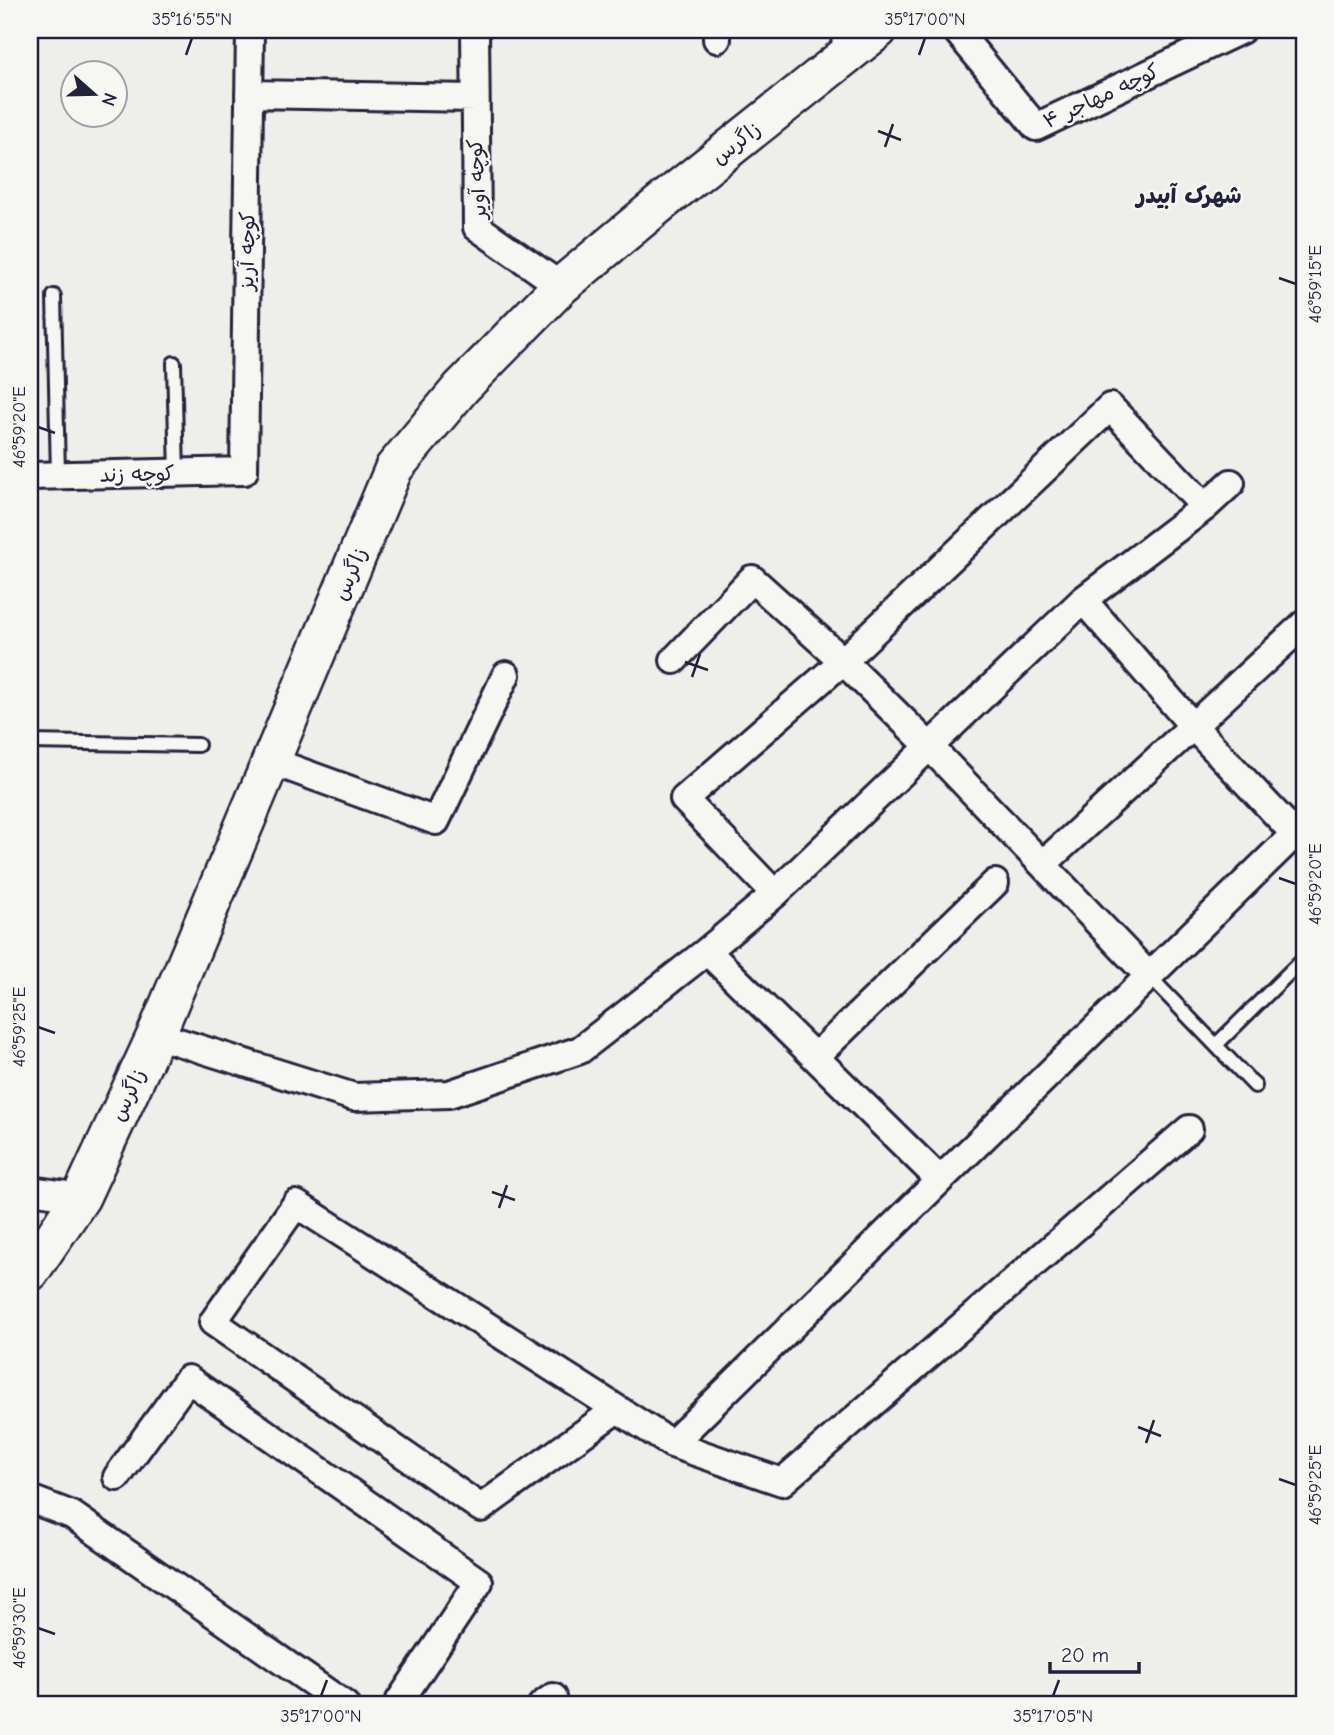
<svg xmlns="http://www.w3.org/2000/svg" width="1334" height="1735" viewBox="0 0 1334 1735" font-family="'Comic Neue','Playpen Sans Arabic',sans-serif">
<rect width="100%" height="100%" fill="#eeeeeb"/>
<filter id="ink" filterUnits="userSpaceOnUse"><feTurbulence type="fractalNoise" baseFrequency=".0143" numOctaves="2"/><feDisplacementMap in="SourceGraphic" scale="14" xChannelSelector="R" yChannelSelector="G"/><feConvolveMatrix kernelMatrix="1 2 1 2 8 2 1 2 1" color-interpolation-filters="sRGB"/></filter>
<g filter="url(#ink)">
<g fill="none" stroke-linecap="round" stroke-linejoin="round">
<g stroke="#22223b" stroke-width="18">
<path id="lane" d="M838,30L839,52
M54,296L58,475
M174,363L177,473
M30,742L198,745
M1149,976L1255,1086
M1216,1045L1304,958"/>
</g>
<g stroke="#22223b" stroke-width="32">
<path id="street" d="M475,30L477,227L561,286
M956,30L1036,127L1241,30
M717,39V30
M249,94L474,98
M30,476L244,471L250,30
M1083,600L1193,726L1295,834
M674,660L752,579L843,661L930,747L1149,976
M271,761L436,821L506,675
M1043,864L1304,624
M775,894L684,799L843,661L1110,407L1205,507
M707,951L775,894L1083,600L1205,507L1231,483
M156,1035L354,1097L449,1094L580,1050L707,951L940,1180L1304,825
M816,1056L995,883
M30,1190L81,1197
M617,1409L481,1508L213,1322L296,1204L672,1444L782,1482L1189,1129
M672,1444L940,1180
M117,1477L188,1379L479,1582L397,1705
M30,1499L72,1515L345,1705
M542,1705L553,1697"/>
</g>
<g stroke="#22223b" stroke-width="42">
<path id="secondary" d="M30,1272L81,1197L156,1035L394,468L461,388L561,286L662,202L878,30"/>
</g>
<use href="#lane" stroke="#f6f6f2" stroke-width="12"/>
<use href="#street" stroke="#f6f6f2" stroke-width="26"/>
<use href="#secondary" stroke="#f6f6f2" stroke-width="37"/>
</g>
</g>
<path fill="none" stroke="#22223b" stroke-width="2.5" d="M186,55L192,38M919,55L925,38M878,131L901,140M885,147L893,124M1279,278L1296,284M38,427L55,433M685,662L708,670M692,677L700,654M1279,878L1296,884M38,1027L55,1033M492,1192L515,1200M499,1208L507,1185M1138,1427L1161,1436M1146,1443L1154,1420M1279,1479L1296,1485M38,1628L55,1634M321,1696L327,1680M1053,1696L1059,1680"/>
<g text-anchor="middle" stroke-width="5" stroke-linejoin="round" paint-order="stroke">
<g font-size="21" fill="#22223b" stroke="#f6f6f2">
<text transform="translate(1101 96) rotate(-25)" y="7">کوچه مهاجر ۴</text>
<text transform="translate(736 143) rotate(-38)" y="7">زاگرس</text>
<text transform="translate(477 179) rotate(-93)" y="7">کوچه آویر</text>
<text transform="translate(247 251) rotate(-89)" y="7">کوچه آریز</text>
<text transform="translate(137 474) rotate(-1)" y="7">کوچه زند</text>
<text transform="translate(350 574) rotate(-67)" y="7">زاگرس</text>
<text transform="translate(128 1095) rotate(-65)" y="7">زاگرس</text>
</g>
<g font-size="23" font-weight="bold" fill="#22223b" stroke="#f6f6f2">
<text x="1189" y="203">شهرک آبیدر</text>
</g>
</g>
<rect width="1334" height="1735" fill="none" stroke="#f6f6f2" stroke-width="77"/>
<g transform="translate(94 94) rotate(110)"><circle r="33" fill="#f6f6f2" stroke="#a1a1a9" stroke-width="2"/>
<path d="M0-5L12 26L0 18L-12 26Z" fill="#22223b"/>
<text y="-10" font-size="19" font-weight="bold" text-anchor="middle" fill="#22223b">N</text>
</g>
<path d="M1050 1662v10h89v-10" fill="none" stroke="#22223b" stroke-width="3.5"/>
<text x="1061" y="1662" font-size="21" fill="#22223b" stroke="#f6f6f2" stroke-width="5" paint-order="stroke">20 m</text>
<rect x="38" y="38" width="1258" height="1658" fill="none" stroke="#22223b" stroke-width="2.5"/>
<g font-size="18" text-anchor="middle" fill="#22223b">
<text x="192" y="25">35°16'55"N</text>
<text x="925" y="25">35°17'00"N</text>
<text transform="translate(1315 284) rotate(-90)" y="6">46°59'15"E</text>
<text transform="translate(19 427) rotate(-90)" y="6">46°59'20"E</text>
<text transform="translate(1315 884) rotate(-90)" y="6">46°59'20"E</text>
<text transform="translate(19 1027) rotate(-90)" y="6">46°59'25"E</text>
<text transform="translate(1315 1485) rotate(-90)" y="6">46°59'25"E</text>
<text transform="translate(19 1628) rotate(-90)" y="6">46°59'30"E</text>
<text x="321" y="1722">35°17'00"N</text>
<text x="1053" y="1722">35°17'05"N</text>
</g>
</svg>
